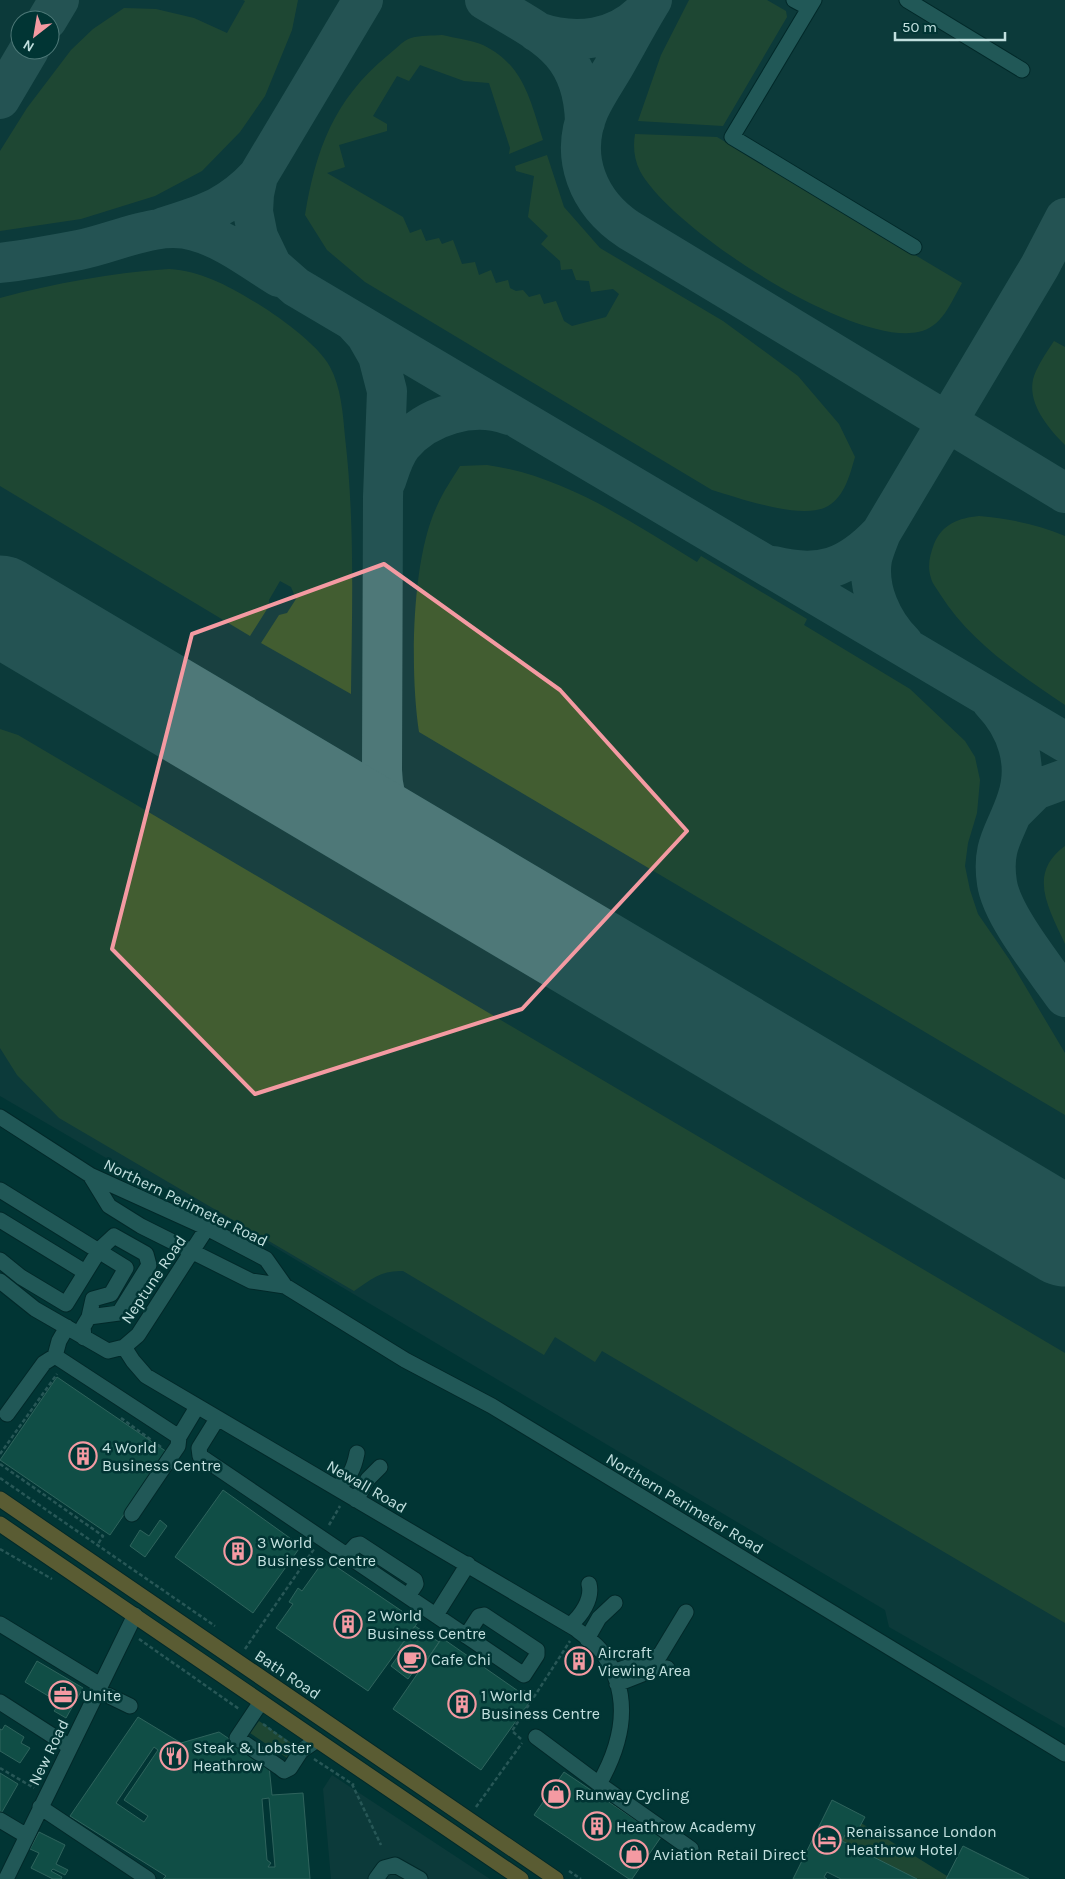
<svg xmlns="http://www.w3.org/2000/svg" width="1065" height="1879" viewBox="0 0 1065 1879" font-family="Karla,sans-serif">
<rect width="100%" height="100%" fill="#013534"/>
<path fill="#194040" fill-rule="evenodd" d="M0,0H1065V1728L889,1627L885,1610L229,1220L113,1162L0,1096ZM20,20H50V50H20Z
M332,1775L490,1879H331L323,1789Z"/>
<path fill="#425d31" d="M243,0H298L292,30L265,96L240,132L202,171L155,196L81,219L0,231V151L27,108L71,50L93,29L124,8L156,9L194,18L227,33L245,1Z
M689,0H767L786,11L787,17L723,126L638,121L661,55Z
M442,35C455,38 471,40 483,45C524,65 530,100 543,140L509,154L510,148L489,83L464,81L420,65L409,81L397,76L373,116L387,124V131L339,145L345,167L327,173L403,217L410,233L421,229L426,241L439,238L442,244L453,240L462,264L475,262L479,275L491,270L496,283L508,280L510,288L516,291L523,290L529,297L540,294L544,304L556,301L564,321L572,326L606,317L619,294L613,289L591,292L589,281L576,280L572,269L561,270L560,261L541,244L548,236L528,217L534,176L516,171L515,166L547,155L564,207L600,248L723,321L798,376L839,424L855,457C850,474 845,496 828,506C803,521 739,498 712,490L365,282L327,250L305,215C316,149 334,100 387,56C394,51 403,40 411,38C421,35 432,36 442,35Z
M635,134L717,137L962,283C951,302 942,328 918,332C852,346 671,229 640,171C634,159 633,147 635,134Z
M169,269C200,271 227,285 253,301C274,313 319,345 330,367C341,387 343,414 345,437C355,522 352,609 351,694L261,643L279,615L287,613L296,599L291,587L280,581L269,600V606L250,636L0,486V298C56,283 111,273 169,269Z
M1054,341L1065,347V445C1046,426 1023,398 1036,371C1041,360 1048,350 1054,341Z
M487,465C565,476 631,522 697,562L701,556L807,619L804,625L910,689L965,741L975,757L980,780L977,813L968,843L965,866L970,890L978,914L1009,959L1065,1053V1115L419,732C410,673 411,560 437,506C443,492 452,479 460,466Z
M979,516C1010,519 1037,524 1065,536V705C1019,674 970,642 940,594C937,589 932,583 931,578C927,566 930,555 934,544C942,524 959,518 979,516Z
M0,729L18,735L1065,1353V1623L602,1351L595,1362L555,1337L544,1355L403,1271C382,1270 371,1279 354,1291L59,1118L17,1075L0,1048Z
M1065,846V944C1050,910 1026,874 1065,846Z
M259,1721L299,1748L290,1760L250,1733Z
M861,1823L947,1876L946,1879H917L842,1841L845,1835L853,1839Z"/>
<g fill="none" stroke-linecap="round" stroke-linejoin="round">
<path stroke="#4e7878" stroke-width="40" d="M363,0L258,176L254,194L253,212L258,237L272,266L296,287L1065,742
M485,0C541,34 583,48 585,122
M652,0C639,21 628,42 616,63C607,79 596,94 589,110C569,157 588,203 629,230L1065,493
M47,20L59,0
M537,32C575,45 618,41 646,9
M0,99L29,50
M164,227C205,214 228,208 258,176
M0,263C26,260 53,255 79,250C116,243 157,220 195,231C225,239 253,261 279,277
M355,323L366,335L378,356L387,391L383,497L382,770C383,805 397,829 421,855
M386,481C390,469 394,455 402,445C427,415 473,402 509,415
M773,566C820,578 848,568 881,533
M903,643C882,622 867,589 872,559C874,550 878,541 881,533L1040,266L1065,218
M992,702C1017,728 1029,764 1017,799C1006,833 991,844 997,883C1002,916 1045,968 1065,997
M1012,813L1035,790L1065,779"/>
<path stroke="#4e7878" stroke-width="99" d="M0,605L1065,1237"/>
</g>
<path fill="#236e5c" stroke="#659c8c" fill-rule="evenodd" d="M57,1377L167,1452L110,1535L0,1460Z
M223,1490L301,1546L253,1613L175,1557Z
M160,1520L167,1526L145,1557L130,1546L140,1530L149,1536Z
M325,1559L418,1622L368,1691L276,1628L293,1604L289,1602L298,1588L302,1591Z
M415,1626L439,1642L422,1667L418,1665L408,1679L391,1666L401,1652L398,1650Z
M442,1638L531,1700L481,1770L393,1709Z
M577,1649L591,1657L578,1672L568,1665Z
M37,1661L83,1688L66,1718L54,1711L60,1703L25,1682Z
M138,1717L181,1743L219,1732L269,1766L272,1795L303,1793L310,1879H163L166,1876L70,1816ZM154,1747L158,1750L124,1800L148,1816L144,1822L116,1803ZM269,1798L275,1867H268L271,1863L267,1860L262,1799Z
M5,1725L24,1737L21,1743L30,1748L20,1763L0,1751V1729L2,1730Z
M564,1772L661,1837L632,1879H629L534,1815Z
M0,1773L18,1784L2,1812L0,1811Z
M832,1800L865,1817L853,1839L845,1835L842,1841L917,1879H841L827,1872L824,1877L827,1879H793Z
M39,1832L65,1845L56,1864L68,1870L65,1875L53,1869L51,1871L62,1877L61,1879H53L31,1868L39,1853L30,1849Z
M963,1846L1029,1879H946Z"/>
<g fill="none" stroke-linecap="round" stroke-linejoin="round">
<g stroke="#001a1a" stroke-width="17">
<path id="minor" d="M794,0L809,8
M814,0L732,137L914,247
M907,0L1022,70
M0,1117L90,1175L207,1228L266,1259L285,1286L405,1360L492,1406L1065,1754
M90,1175L109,1206L141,1226L251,1281L285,1286
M0,1190L126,1268L111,1294L93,1299L89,1317
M0,1220L85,1272
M0,1260L21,1277L66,1304L100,1249L114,1236L146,1254L149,1265L119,1313L89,1317L83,1327L84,1338
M0,1281L35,1309L108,1351L124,1347L133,1361L146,1376L576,1629C584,1636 596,1643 602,1652C633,1695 623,1742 599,1784L536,1737
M67,1327L59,1341L55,1356L179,1437L197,1407
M124,1347L138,1335L207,1228
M7,1414L44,1363L55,1356
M217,1419L199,1448L200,1456L524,1675L537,1655V1650L484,1615L479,1616L466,1636
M336,1488C349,1479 354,1469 357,1453
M356,1500L368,1479L380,1467
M132,1514L178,1446L179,1437
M346,1556L356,1545L360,1544L415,1580L416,1584L408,1596
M436,1615L468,1564
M0,1624L100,1685
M570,1625C581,1616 593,1599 589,1584
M587,1639L599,1618L615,1603
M613,1672L660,1655L686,1612
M617,1684L655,1669L667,1668
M97,1690L130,1706
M0,1702L70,1747
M261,1702L237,1738L279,1767L284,1771L290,1768L301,1751L317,1740
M599,1784L691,1849
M40,1807L148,1879
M0,1820L27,1836
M6,1879L135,1615
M376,1879L384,1868L395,1865L420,1879"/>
</g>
<g stroke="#001a1a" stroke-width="17">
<path id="highway" d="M0,1499L556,1879
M0,1524L521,1879"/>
</g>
<path stroke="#56807f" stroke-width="2.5" stroke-dasharray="4 2.5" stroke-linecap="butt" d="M121,1418L161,1447
M0,1454L57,1374
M0,1464L103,1536L98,1544
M0,1478L215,1626
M329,1525L340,1506
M0,1549L52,1579
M427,1634L431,1629
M139,1639L239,1709
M245,1649L314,1549
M522,1690L534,1697
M263,1724L289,1743
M521,1739L512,1731L570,1641
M314,1759L354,1785
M0,1768L34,1788
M352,1784L381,1845
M476,1807L522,1743
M569,1871L581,1879"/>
<use href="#minor" stroke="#478382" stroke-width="15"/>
<use href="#highway" stroke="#c68c32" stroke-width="15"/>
</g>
<path d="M0 0H1065V1879H0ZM384,564L560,690L687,831L522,1009L255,1094L112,949L192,634Z" fill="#013534" fill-opacity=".55" fill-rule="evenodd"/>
<path fill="none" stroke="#f49aa2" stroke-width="4" stroke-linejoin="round" d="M384,564L560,690L687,831L522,1009L255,1094L112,949L192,634Z"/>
<defs>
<g id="building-ring" transform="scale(1.4375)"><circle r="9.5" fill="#013534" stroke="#f49aa2" stroke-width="1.5"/><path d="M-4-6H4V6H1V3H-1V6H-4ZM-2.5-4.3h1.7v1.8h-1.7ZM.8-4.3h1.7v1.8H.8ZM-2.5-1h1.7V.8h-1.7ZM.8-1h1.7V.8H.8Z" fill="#f49aa2"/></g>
<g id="cafe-ring" transform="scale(1.4375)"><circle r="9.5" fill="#013534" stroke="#f49aa2" stroke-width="1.5"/><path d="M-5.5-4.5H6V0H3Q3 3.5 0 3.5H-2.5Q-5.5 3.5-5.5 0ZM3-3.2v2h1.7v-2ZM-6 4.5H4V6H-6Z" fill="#f49aa2"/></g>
<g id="office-ring" transform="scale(1.4375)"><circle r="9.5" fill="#013534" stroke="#f49aa2" stroke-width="1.5"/><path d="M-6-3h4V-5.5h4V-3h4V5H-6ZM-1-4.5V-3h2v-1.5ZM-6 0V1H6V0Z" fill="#f49aa2"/></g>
<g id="restaurant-ring" transform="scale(1.4375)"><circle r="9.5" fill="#013534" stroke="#f49aa2" stroke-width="1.5"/><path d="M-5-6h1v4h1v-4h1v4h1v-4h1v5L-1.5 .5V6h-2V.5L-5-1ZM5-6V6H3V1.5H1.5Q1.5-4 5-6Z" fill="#f49aa2"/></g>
<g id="shop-ring" transform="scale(1.4375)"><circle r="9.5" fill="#013534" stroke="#f49aa2" stroke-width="1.5"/><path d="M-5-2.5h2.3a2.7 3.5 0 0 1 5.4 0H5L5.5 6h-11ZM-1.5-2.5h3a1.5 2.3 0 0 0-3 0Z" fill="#f49aa2"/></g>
<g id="hotel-ring" transform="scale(1.4375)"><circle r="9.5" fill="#013534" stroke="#f49aa2" stroke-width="1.5"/><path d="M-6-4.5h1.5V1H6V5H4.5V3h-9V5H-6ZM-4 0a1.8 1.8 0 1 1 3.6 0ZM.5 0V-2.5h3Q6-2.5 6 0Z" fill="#f49aa2"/></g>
</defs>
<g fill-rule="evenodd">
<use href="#building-ring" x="83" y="1456"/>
<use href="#building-ring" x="238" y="1551"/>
<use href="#building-ring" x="348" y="1624"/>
<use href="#cafe-ring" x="412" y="1659"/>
<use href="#building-ring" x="579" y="1661"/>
<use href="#office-ring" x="63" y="1695"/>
<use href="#building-ring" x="462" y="1704"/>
<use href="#restaurant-ring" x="174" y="1756"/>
<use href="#shop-ring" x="556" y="1794"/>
<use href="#building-ring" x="597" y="1826"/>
<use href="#hotel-ring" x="827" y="1840"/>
<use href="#shop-ring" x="634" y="1854"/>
</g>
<g text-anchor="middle" stroke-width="5" stroke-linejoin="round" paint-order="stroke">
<g font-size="16" fill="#c2e0df" stroke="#013534">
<text transform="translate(186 1202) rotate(26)" y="6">Northern Perimeter Road</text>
<text transform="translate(153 1279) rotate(-56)" y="6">Neptune Road</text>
<text transform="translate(367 1486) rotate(30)" y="6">Newall Road</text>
<text transform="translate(685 1503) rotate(31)" y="6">Northern Perimeter Road</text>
<text transform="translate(288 1674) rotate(34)" y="6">Bath Road</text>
<text transform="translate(48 1752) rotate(-64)" y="6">New Road</text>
</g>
<g font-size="16" fill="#c2e0df" stroke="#013534" text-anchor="start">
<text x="102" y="1453">4 World<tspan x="102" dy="18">Business Centre</tspan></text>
<text x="257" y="1548">3 World<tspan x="257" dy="18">Business Centre</tspan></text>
<text x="367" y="1621">2 World<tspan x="367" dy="18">Business Centre</tspan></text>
<text x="598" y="1658">Aircraft<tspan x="598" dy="18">Viewing Area</tspan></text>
<text x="431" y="1665">Cafe Chi</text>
<text x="82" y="1701">Unite</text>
<text x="481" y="1701">1 World<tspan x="481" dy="18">Business Centre</tspan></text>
<text x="193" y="1753">Steak &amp; Lobster<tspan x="193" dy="18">Heathrow</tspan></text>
<text x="575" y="1800">Runway Cycling</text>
<text x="616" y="1832">Heathrow Academy</text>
<text x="846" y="1837">Renaissance London<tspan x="846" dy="18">Heathrow Hotel</tspan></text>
<text x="653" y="1860">Aviation Retail Direct</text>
</g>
</g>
<g transform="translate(35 35) rotate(211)"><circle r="24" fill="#013534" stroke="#4e7978"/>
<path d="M0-4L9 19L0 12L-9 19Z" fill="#f49aa2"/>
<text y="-8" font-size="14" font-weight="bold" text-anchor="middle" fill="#c2e0df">N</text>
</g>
<path d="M895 32v8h110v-8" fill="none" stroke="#c2e0df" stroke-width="2.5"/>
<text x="902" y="32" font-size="15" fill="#c2e0df" stroke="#013534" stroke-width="4" paint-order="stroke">50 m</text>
</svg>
